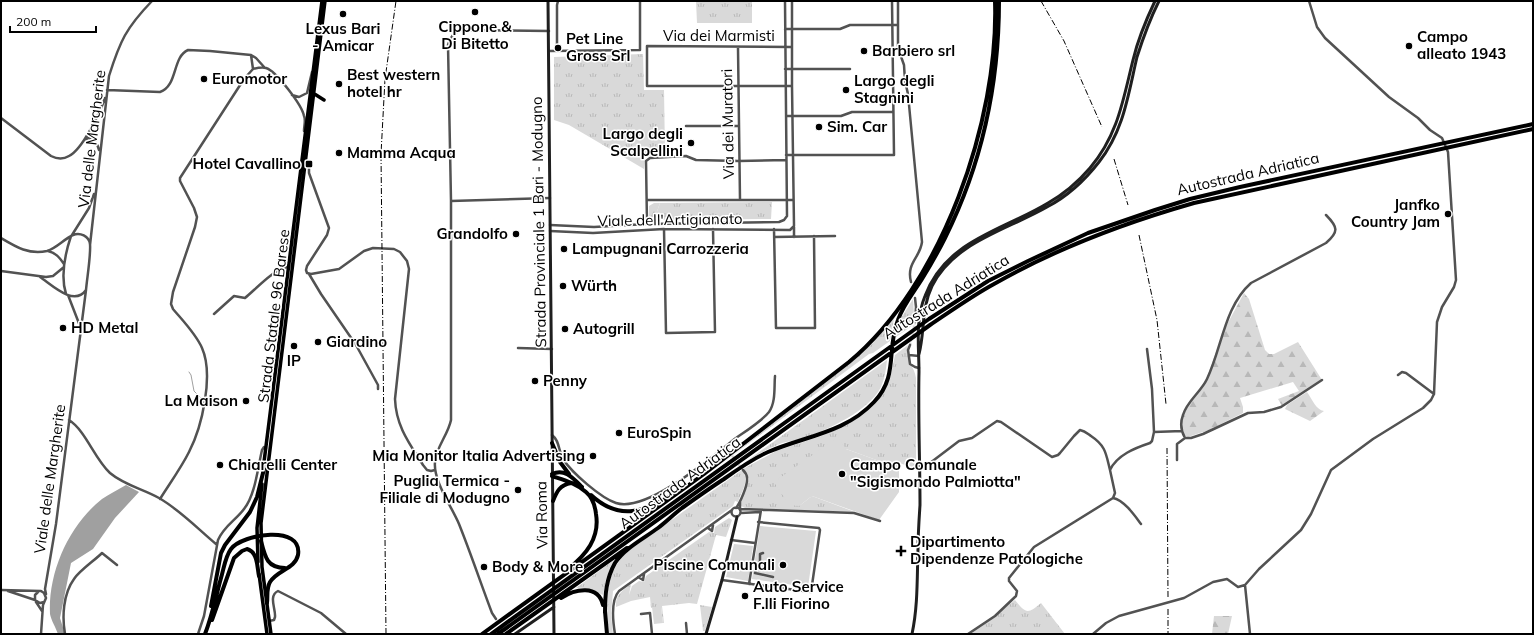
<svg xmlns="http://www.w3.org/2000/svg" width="1534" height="635" viewBox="0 0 1534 635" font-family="Mulish,sans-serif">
<defs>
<pattern id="grass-tufts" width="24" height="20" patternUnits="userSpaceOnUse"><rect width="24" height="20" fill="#d9d9d9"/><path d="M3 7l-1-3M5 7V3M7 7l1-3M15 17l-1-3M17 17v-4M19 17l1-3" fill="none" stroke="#b8b8b8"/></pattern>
<pattern id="forest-firs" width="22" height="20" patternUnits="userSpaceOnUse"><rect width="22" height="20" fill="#d9d9d9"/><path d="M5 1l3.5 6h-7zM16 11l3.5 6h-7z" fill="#b8b8b8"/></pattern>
</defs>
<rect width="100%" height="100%" fill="#fff"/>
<path fill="url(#grass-tufts)" d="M696,1H752V23H697Z
M643,54L644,90H664L665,153L645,156L644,169L569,125L554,120V57Z
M772,202L771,219L654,220L660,203Z
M913,299L914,316L913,325L896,337L898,323Z
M900,308L894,319L890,341L873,353L869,354L721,464L849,364L873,343Z
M908,345C905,361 914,365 916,378V466L912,467L899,463L882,462L846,449L799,506L812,496L855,512L745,508L741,506L740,502L749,479L743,469L776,451L824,435L840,428L879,399L890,379L895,355Z
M887,360C886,369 885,378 881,387C869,411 829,429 806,437C798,440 789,441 782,443C767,449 754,456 741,465Z
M742,470C750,480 742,491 738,502L735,501L733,506L613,591L611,614L613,634H609C606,600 603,571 632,548Z
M729,518L732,520L726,537L716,535L697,604L689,603L662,606L664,623H663L661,607L651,608L650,597L631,601L616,607C615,595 622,591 631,584L629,595L632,586L639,581L644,582L646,576L709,532L714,533L715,527Z
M614,560L615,561L606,580L603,595L590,589L576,588Z
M1015,600C1026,614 1028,614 1041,603L1065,634H970Z
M700,605L712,607L705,631H703Z"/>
<path fill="url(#forest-firs)" d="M654,203H660L654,220L649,216V206Z
M1244,293L1249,299L1265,350L1269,354H1274L1298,342L1322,380L1282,406L1278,399L1299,391L1293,382L1240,398L1243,407V413L1209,430L1188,437L1183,435L1181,424L1183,412L1206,380L1224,330Z
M1307,392C1312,399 1316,410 1324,411L1310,421L1285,409L1287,405Z
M1214,616H1232L1228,634H1212Z"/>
<path fill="#d9d9d9" d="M838,437L846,449L882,462L899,463V492L879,520L812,496L799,506L789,505L774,482Z
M760,526L816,531L808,587L752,579Z
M734,544L753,546L748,581L726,577Z
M652,607H661L663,623L654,624Z"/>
<path fill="#a0a0a0" d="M126,485L139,492L115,518L93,549L71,563L60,618L65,634H58C56,628 51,620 50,614C48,572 69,525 102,499C109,494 118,490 126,485Z"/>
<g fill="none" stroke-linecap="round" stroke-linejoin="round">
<path stroke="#a0a0a0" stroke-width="1" d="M189,372L191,375L194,391L202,399"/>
<path stroke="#d9d9d9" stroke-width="2.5" stroke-dasharray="2.5 1" stroke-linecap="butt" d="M910,345L915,322
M730,453L742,469"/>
<path stroke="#525252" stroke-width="2.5" d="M898,1V48L904,65L905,81L908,94L922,242C920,258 906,263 911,282
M785,29H840L850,25H898
M791,47L647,46V86H792
M738,48L740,200
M557,50V5L558,1
M549,51L640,50V1
M253,69L251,55L256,58L265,68
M785,69H850
M107,90L160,92C178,86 172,57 188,50L210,51L251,55
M292,95L299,97L307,93L312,72
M786,116H841L852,112H892
M1,118L51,156C57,159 64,159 69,156C83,149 100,112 105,98
M686,126H739
M84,141L88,138C95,140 98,144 99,150
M786,155H894L892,1
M309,161V173L329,228L327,235L307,266L306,270L307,273L311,274L339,269L364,251L373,248L394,249L400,252L407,261L409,269L395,399C396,426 409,443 423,465L427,470L431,471L435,470
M647,200H792
M451,201L550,198
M647,224L646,161L650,158L686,156L696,160L739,161L786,160
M550,225L594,227L647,224L779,222L784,220L787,216L785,1
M794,227V237
M664,229L666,333L715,332L713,229
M774,229L776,328H815L814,236
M550,231L593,233L664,229L790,230L794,226L792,86V1
M72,235L89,208L94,194
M774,237L835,236
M1,238C16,247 29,255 47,251C57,248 64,239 73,235C80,232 89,236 90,244C91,255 87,278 86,290C74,307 52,285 40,277
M90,245L109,76C120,41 126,28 152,1
M48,251C56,253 59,257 64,264
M1,271L46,277L53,276L64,267
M309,274L321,294L356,345L378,385V389
M66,294C60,275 65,254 71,236
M68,295L80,326
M915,298L916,307L915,322
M214,314L234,296L245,298C256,289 275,268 288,267
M910,345L908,350L910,364L915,367L919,368
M518,348L552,349
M1147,349L1152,389L1154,432L1182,431
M909,355L919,356
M1398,375L1402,372L1406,373L1434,394
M69,420C86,431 94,458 110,473C124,485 143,489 159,498C180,510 198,529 216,544
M552,435C560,441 558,450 563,459C572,473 601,498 616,503C647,513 713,456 736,438C746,431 762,421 769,412C776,402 774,387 775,376
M1185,438C1181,431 1180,423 1183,415C1187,401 1201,392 1207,379C1222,348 1224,307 1251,283L1326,243C1339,232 1338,227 1326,215
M725,447L729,451
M1177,460V444L1185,438H1191L1203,434L1248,413L1264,412L1281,407L1322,380
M919,468L930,463L959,441L972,438L997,421L1001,422L1052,457L1058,455L1060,453L1074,436L1080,430C1085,431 1088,434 1091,436C1106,446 1106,454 1110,470
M1113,498C1124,500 1135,516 1141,524
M160,499C170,483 181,468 189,452C202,427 214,375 202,348C196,334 183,321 173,309L171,304L173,292L195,227L197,217L194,208L180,181V178L244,79L253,69C257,68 262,67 266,68C276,71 302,105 304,116C306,120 304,126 304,131
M740,502V510L741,509L854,513L880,521
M731.5 512a4.5 4.5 0 1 1 9 0a4.5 4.5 0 1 1-9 0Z
M736,508C740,503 748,485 747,478C747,475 745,472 743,470
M741,513L760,512
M708,528L712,531L713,525
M731,540L755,543
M763,553L760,554V561L756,569L755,573L773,577
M638,577L643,580L644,574
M722,580L811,592L820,530L819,528L758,522
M749,584L761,510
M1245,585L1250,634
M1,590L41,591L44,593L46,598L43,605L41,634
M8,591L35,600
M38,592L35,595V600L40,603L44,602
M46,594L45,589L56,524L86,290
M36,602L42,611
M641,614L650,613L652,634
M496,619L492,613C481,584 471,554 459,524C452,507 433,481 435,462C436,447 448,435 451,420V201L448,45C451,36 454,32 463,30L549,31
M269,621L274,620L275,617C276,609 268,596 278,591L321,613L346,634
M686,623L687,634
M65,634C62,617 63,594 74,579C80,570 94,561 102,553L117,565
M198,634L204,616L218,540C224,526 236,520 244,509C255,496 258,467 262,450L264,447L266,448
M615,634C613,622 610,601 619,591L732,510
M968,634L995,616L1016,596L1017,591L1009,581V578L1034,547L1113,498L1115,493L1110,470C1117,455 1135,448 1150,443L1152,441L1154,432
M1093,634L1106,623L1119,616L1184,598L1213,582L1227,579L1238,587L1245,585L1259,569L1301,530L1311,514L1331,470L1373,439L1423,408L1431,400L1434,394L1437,322L1442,307L1454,287L1456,280L1448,152L1442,138L1430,130L1418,118L1389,97L1325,38L1317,27L1309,1"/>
<path stroke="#1f1f1f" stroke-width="3" d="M548,1L554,634
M919,354C925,331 921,309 932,286C954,242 1007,230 1047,207C1068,196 1085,180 1099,162C1124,130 1128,95 1137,57C1143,38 1150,19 1159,1
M515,634L554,607
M706,634L722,580L737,517
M912,634C918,606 917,578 918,549C918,535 919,520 920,505C920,461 918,417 919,372C919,347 915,320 925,296C946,240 1002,231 1048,203C1064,194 1078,182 1090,168C1118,135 1123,100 1133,60C1138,39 1146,20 1155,1"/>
<path stroke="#000" stroke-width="3.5" d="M313,93L324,100
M263,470L322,1
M258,562L257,528L262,484
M259,574L267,634
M271,634L262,567L261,523L325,1"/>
<path stroke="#000" stroke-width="4" d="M552,443L560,462L569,474
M552,474C565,468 573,478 582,487
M552,476C564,480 576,483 586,492C593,498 595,505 596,514C600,538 586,555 568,569
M591,495C618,520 642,513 670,496
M553,501C557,491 560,485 571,483
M261,541C265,557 267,568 285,568
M561,598C575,589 598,584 603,605
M211,606L221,553L225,545L250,512L257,497L264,469
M605,611L607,634
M605,613C605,595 606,579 615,563C625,548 643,539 658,528C666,522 674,514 682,508C696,498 710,488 724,479C738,469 752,459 768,452C805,436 845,433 874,402C899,376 886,349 898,320C903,305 914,292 922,279C930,266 938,252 945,238C982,164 999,83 999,1
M212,620L234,558L242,551L247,549C258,552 257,567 259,576
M205,634C212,616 216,596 221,578C224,568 225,557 231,549C242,534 303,524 298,555C295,569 277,570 270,582C266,589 268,596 267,603
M482,634L704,474L849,362C942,285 999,120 995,1
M491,634L929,319L988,281L1028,261L1088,233L1155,210L1190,199L1240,187L1533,124
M498,634L930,325C951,311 972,296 994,284C1057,248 1124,223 1194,203L1533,129
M506,634L627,548"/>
<path stroke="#000" stroke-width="1" stroke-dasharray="6 2 1 2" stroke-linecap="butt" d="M1041,1L1064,41L1102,127
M1114,159L1128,205
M1139,235L1157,320L1166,404
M1167,448L1168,597
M1168,609V634
M386,634L381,154L385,79L396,1"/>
</g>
<g fill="#000" stroke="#fff" stroke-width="1.5">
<circle cx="475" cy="12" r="4"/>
<circle cx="343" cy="14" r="4"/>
<circle cx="1409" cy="46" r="4"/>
<circle cx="558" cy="48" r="4"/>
<circle cx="864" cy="51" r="4"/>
<circle cx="204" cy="79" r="4"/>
<circle cx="339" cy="84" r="4"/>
<circle cx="846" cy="90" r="4"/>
<circle cx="819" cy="127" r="4"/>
<circle cx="691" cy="143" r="4"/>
<circle cx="339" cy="153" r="4"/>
<rect x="305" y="160" width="8" height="8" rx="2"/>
<circle cx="1448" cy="214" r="4"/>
<circle cx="516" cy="234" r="4"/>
<circle cx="564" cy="249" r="4"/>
<circle cx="563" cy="286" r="4"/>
<circle cx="63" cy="328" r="4"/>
<circle cx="565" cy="329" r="4"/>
<circle cx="318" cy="342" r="4"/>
<circle cx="294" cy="346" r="4"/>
<circle cx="535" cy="381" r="4"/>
<circle cx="246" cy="401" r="4"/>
<circle cx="619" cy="433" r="4"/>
<circle cx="593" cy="456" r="4"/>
<circle cx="220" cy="465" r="4"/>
<circle cx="842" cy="474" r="4"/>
<circle cx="518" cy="490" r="4"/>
<path d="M899 545h4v4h4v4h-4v4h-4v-4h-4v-4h4z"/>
<circle cx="783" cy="565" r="4"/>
<circle cx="484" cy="567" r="4"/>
<circle cx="745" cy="596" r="4"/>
</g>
<g text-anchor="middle" stroke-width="3" stroke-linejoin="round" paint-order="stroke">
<g font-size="15" font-weight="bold" fill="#000" stroke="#fff" text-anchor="start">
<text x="475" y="32" text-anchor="middle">Cippone &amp;<tspan x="475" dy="17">Di Bitetto</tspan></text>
<text x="343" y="34" text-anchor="middle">Lexus Bari<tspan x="343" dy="17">- Amicar</tspan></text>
<text x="1417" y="42">Campo<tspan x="1417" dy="17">alleato 1943</tspan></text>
<text x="566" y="44">Pet Line<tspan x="566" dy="17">Gross Srl</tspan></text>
<text x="872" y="56">Barbiero srl</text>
<text x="347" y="80">Best western<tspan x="347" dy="17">hotel hr</tspan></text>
<text x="212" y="84">Euromotor</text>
<text x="854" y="86">Largo degli<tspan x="854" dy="17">Stagnini</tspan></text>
<text x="827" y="132">Sim. Car</text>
<text x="683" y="139" text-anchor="end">Largo degli<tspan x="683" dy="17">Scalpellini</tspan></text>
<text x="347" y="158">Mamma Acqua</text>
<text x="301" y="169" text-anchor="end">Hotel Cavallino</text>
<text x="1440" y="210" text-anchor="end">Janfko<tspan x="1440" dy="17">Country Jam</tspan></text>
<text x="508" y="239" text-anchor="end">Grandolfo</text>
<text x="572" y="254">Lampugnani Carrozzeria</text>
<text x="571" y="291">Würth</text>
<text x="71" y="333">HD Metal</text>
<text x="573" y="334">Autogrill</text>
<text x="326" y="347">Giardino</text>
<text x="294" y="366" text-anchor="middle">IP</text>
<text x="543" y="386">Penny</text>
<text x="238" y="406" text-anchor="end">La Maison</text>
<text x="627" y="438">EuroSpin</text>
<text x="585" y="461" text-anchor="end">Mia Monitor Italia Advertising</text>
<text x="228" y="470">Chiarelli Center</text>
<text x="850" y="470">Campo Comunale<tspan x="850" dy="17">"Sigismondo Palmiotta"</tspan></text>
<text x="510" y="486" text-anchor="end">Puglia Termica -<tspan x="510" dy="17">Filiale di Modugno</tspan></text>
<text x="910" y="547">Dipartimento<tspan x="910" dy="17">Dipendenze Patologiche</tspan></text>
<text x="775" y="570" text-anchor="end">Piscine Comunali</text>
<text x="492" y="572">Body &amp; More</text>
<text x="753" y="592">Auto Service<tspan x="753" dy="17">F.lli Fiorino</tspan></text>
</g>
<g font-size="15" fill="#000" stroke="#fff">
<text x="719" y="41">Via dei Marmisti</text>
<text transform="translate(728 124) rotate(-91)" y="5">Via dei Muratori</text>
<text transform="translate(92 139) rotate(-83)" y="5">Via delle Margherite</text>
<text transform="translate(1248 174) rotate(-13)" y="5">Autostrada Adriatica</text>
<text transform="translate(670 220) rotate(-1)" y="5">Viale dell'Artigianato</text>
<text transform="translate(539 222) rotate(-91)" y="5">Strada Provinciale 1 Bari - Modugno</text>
<text transform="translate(946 297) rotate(-32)" y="5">Autostrada Adriatica</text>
<text transform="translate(274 316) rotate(-83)" y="5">Strada Statale 96 Barese</text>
<text transform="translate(50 479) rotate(-82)" y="5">Viale delle Margherite</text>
<text transform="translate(680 483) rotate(-36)" y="5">Autostrada Adriatica</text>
<text transform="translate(542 515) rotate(-91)" y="5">Via Roma</text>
</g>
</g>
<rect width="1534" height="635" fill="none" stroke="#000000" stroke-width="4"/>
<path d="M10 26v6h86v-6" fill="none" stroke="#000000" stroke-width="2"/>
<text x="16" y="26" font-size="12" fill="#000000" stroke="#ffffff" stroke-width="3" paint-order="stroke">200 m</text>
</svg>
